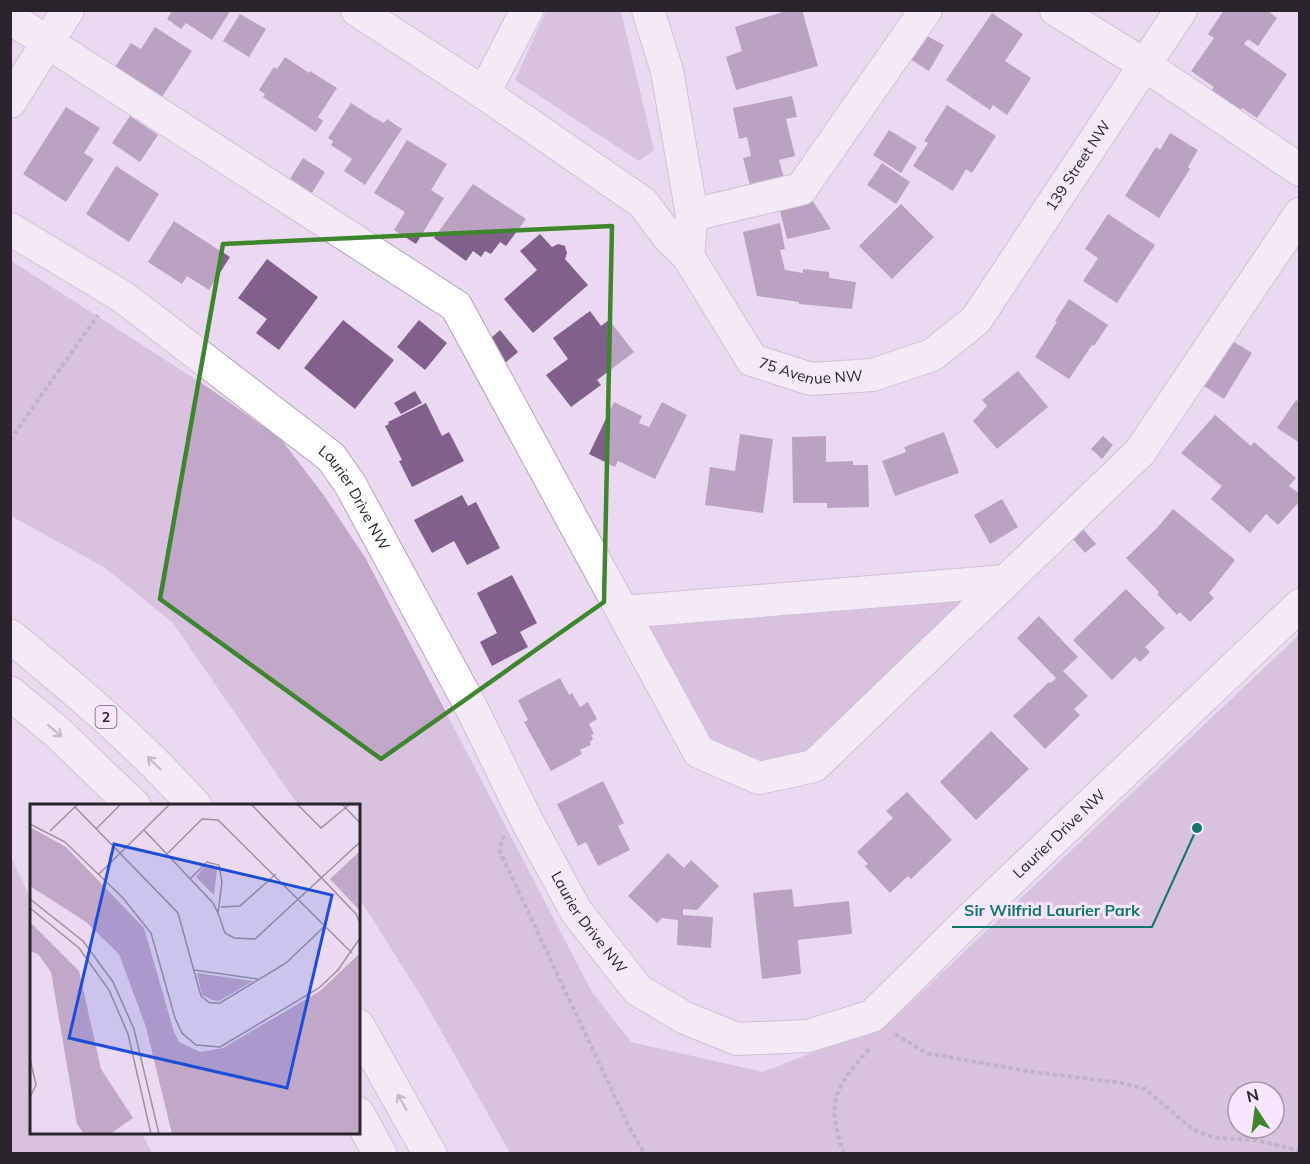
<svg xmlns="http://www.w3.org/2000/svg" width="1310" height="1164" viewBox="0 0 1310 1164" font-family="Mulish,sans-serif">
<rect width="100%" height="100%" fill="#ebd9f1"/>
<path fill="#c2a7c9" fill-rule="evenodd" d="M546,11H621L654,150L639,161L515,80Z
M10,260L209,388L281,439L325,497L366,559L592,992L631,1042L763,1072L890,1022L1299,635V1153H510L423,999L359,898L358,806L298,805L173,623L104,567L11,516ZM1238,1092H1274V1128H1238Z
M974,597L804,755L765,761L704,743L647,626Z
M10,855L31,899L32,1132L142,1133L152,1153H11Z"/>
<path fill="#82608c" d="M167,10H231L212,40L186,23L181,29L167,19L171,13Z
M789,10H802L818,66L736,90L726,57L742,51L735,27Z
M1224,10H1267L1277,18L1258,46L1248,39L1244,44L1287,74L1257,118L1242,108L1237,114L1208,95L1214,87L1191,71L1214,38L1208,34Z
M992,13L1023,34L1005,61L1031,78L1007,115L993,105L990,110L946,80Z
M240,14L266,29L249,57L223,41Z
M155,27L192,51L160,100L113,70L131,43L141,49Z
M925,35L944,45L929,71L910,59Z
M285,57L309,73L310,71L337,88L318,117L323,121L316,132L263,97L265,94L259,90L274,67L277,69Z
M792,96L797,117L786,119L795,156L779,160L784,178L750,186L743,158L751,156L747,137L739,139L733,108Z
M351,103L373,117L384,123L387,119L402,129L365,185L344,171L352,159L331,145L333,141L328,138Z
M947,105L996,136L972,173L966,169L953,191L913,166L928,143L924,141Z
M66,107L100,128L84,153L94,159L66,202L23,174Z
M130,116L158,135L140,162L112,143Z
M889,130L917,147L901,173L873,155Z
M1170,133L1198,150L1188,167L1190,169L1159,218L1125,196L1156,147L1160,150Z
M407,140L447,164L431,190L444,198L416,244L394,230L405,212L374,193Z
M303,158L325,172L310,196L288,182Z
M882,163L910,182L896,204L867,185Z
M116,166L159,194L129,242L86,214Z
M473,184L526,219L506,246L500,242L491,254L485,251L481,257L473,251L466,261L434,238Z
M812,200L831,229L787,239L779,207Z
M901,204L934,237L892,279L859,246Z
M1108,214L1155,245L1117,303L1083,281L1098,258L1085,249Z
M174,221L230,257L209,290L187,276L182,284L148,262Z
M780,223L785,249L780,250L785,270L803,273V269L829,272V278L856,282L852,309L799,304V302L757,296L743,232Z
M540,234L552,247L558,244L565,246L567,253L565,259L588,285L533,333L504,299L537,270L520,251Z
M267,259L318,297L279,350L256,333L267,319L238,298Z
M1069,299L1108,325L1094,346L1092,345L1069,379L1035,357L1057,322L1055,321Z
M590,311L601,326L609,320L634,352L597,380L601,385L571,407L546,375L568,359L553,338Z
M343,320L394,360L355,409L304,368Z
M419,320L447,343L425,370L397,347Z
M500,330L518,352L499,368L481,347Z
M1224,336L1252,353L1224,399L1196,381Z
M1018,371L1048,407L997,449L973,421L987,406L982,400Z
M415,391L422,403L401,414L394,403Z
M1296,400L1300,402V443L1277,428Z
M614,402L642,416L639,423L649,427L662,402L687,415L655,479L618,461L615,467L589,454Z
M426,403L442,436L449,432L464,461L412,487L399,461L402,460L385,426L389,424L388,422Z
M1215,415L1251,446L1254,442L1296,478L1289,486L1300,494V501L1278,525L1266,514L1250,533L1211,499L1222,486L1181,453Z
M944,432L959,473L895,496L882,461L906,452L904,447Z
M740,434L773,439L763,513L705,505L710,467L735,471Z
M826,436V462L853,461V465H868L869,507L827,508V503H793L792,437Z
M1103,436L1113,445L1102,459L1091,449Z
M462,495L468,506L476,502L500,548L467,565L454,541L432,553L414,520Z
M1002,499L1018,527L990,544L974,515Z
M1173,509L1235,560L1209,593L1214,598L1190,622L1180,612L1177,615L1157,594L1159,592L1126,558L1157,528Z
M1083,529L1096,544L1085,553L1072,538Z
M512,575L537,623L520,632L528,647L492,666L480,642L497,633L477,593Z
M1126,589L1165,628L1145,647L1150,652L1140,662L1135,657L1112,680L1073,640Z
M1039,616L1078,657L1063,671L1088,696L1074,709L1080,715L1045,749L1013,716L1049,682L1051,683L1056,678L1017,638Z
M560,678L569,695L572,693L580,707L588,702L597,719L589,724L594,734L591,735L593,739L590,742L591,745L580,750L582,754L551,771L524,722L528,720L518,700Z
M991,731L1029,769L976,820L940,782Z
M603,781L624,823L618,826L630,850L598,866L586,842L578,846L557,804Z
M907,792L952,840L911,879L908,876L890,893L865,866L868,864L857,852L893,818L886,811Z
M668,853L684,868L691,860L719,886L697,910L683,909V915L713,917L711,948L677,945L678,920L662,918L657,923L628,896Z
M792,889L794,907L849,901L852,934L798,940L801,974L762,979L753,893Z"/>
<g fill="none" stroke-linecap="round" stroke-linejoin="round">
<g stroke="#b3a2b8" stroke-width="34">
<g id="minor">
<path d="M357,10L484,93L643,203L669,238L688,256"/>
<path id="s1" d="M648,10L667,71L692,215L688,256L752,360L811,379L873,375L932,355L976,320L1181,10"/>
<path d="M1056,10L1145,65L1300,170"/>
<path d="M10,18L456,306L699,752L759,778L814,766L1140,452L1300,214"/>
<path d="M484,93L527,10"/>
<path d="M10,102L68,10"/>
<path d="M692,215L801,189L926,10"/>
<path id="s2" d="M10,229L123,297L331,457L350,484L470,705L527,821L576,911L638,990L685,1018L737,1039L808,1036L872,1016L970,919L1300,605"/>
<path d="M623,612L1006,581"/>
</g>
</g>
<g stroke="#b3a2b8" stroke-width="35">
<path id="highway" d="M10,636C75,689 139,743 195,806
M10,693L57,732L134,806
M358,1026L430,1154
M358,1114L380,1154"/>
</g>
<path stroke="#928596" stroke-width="4" stroke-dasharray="4.5 3" stroke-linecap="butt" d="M10,440L98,315
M505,836L501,840L500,852L629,1127L645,1154
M895,1034L926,1053L1033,1072L1122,1083L1145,1089L1194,1130L1215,1138L1256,1140L1300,1151
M844,1154C825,1099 835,1089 870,1048"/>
<use href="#minor" stroke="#fff" stroke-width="32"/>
<use href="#highway" stroke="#fff" stroke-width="33"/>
</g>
<defs><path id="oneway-shaft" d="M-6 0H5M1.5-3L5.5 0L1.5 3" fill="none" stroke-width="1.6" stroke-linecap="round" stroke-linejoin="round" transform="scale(1.5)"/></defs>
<g stroke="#9f9ca0">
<use href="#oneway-shaft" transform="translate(55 731) rotate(41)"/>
<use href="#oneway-shaft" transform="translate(154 763) rotate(-136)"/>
<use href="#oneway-shaft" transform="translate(402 1102) rotate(-119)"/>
</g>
<path d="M0 0H1310V1164H0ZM612,226L604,602L381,759L160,599L223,244Z" fill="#ebd9f1" fill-opacity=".55" fill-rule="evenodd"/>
<path fill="none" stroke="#3e862d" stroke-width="4.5" stroke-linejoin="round" d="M612,226L604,602L381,759L160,599L223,244Z"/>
<g text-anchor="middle" stroke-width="6" stroke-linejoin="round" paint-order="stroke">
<rect fill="#f9e6fe" stroke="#685e6b" stroke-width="1.5" x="95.5" y="706" width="21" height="22" rx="4.5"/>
<g font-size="14" font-weight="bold" fill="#2a242c">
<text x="106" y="722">2</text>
</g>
<g font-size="15" fill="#2a242c" stroke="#f9e6fe">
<text dy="5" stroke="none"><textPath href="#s1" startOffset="801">139 Street NW</textPath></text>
<text dy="5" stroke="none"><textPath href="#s1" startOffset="434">75 Avenue NW</textPath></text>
<text dy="5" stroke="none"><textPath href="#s2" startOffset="441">Laurier Drive NW</textPath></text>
<text dy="5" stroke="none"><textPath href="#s2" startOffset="1521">Laurier Drive NW</textPath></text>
<text dy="5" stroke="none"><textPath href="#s2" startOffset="927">Laurier Drive NW</textPath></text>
</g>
</g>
<g transform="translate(30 804)">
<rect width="330" height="330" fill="#ebd9f1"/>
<path d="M0,23L36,43L114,124L144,228L149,238L170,248L193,244L290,187L330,149V330H142L116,223L89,150L56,118L0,82ZM330,47V107L300,75ZM183,61L187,65L184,91L166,73L174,63ZM0,118L49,167L71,265L103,314L80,330H54L47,320L21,168L8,150L0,147ZM167,169L223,177L189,197L182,196L172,191Z" fill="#c2a7c9"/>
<path fill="none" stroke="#9e91a2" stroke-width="1.5" d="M221,0L326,110L330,119M267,0L291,24L320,0M312,0L330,19M45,3L148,109L171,192L180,199H190L256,159L296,121M0,20L35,38L93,94L121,129L145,214L152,229L166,241L190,243L289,184L308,166L330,134M66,25L91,0M114,26L183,99L188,109M20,27L48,0M137,50L172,15L188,16L322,149M68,71L140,0M161,74L177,58L189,61L192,78L188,109L195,129L204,134L225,135L330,38M0,95L53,137L83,178L104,225L129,330M191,103L210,102L246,70M0,104L49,144L79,186L98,230L121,330M164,166L228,175M0,255L6,281L0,293"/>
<path fill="#1d4ed8" fill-opacity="0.15" stroke="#1d4ed8" stroke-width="3" d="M84,40L302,91L257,284L39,234Z"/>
<rect width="330" height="330" fill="none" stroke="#2a242c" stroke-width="3"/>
</g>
<path fill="none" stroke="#0f766e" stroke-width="2" d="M1197 828L1152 927H952"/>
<circle fill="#0f766e" stroke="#f9e6fe" stroke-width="2" cx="1197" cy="828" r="6"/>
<g font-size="16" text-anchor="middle" font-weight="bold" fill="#0f766e" stroke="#f9e6fe" stroke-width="6" stroke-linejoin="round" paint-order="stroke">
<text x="1052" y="916">Sir Wilfrid Laurier Park</text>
</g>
<rect width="1310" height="1164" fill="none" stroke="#2a242c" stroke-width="24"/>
<g transform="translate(1256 1110) rotate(347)"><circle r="28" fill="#f9e6fe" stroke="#a698aa" stroke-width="1.5"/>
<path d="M0-4.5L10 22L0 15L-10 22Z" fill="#3e862d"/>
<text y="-9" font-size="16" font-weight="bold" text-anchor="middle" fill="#2a242c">N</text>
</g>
</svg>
